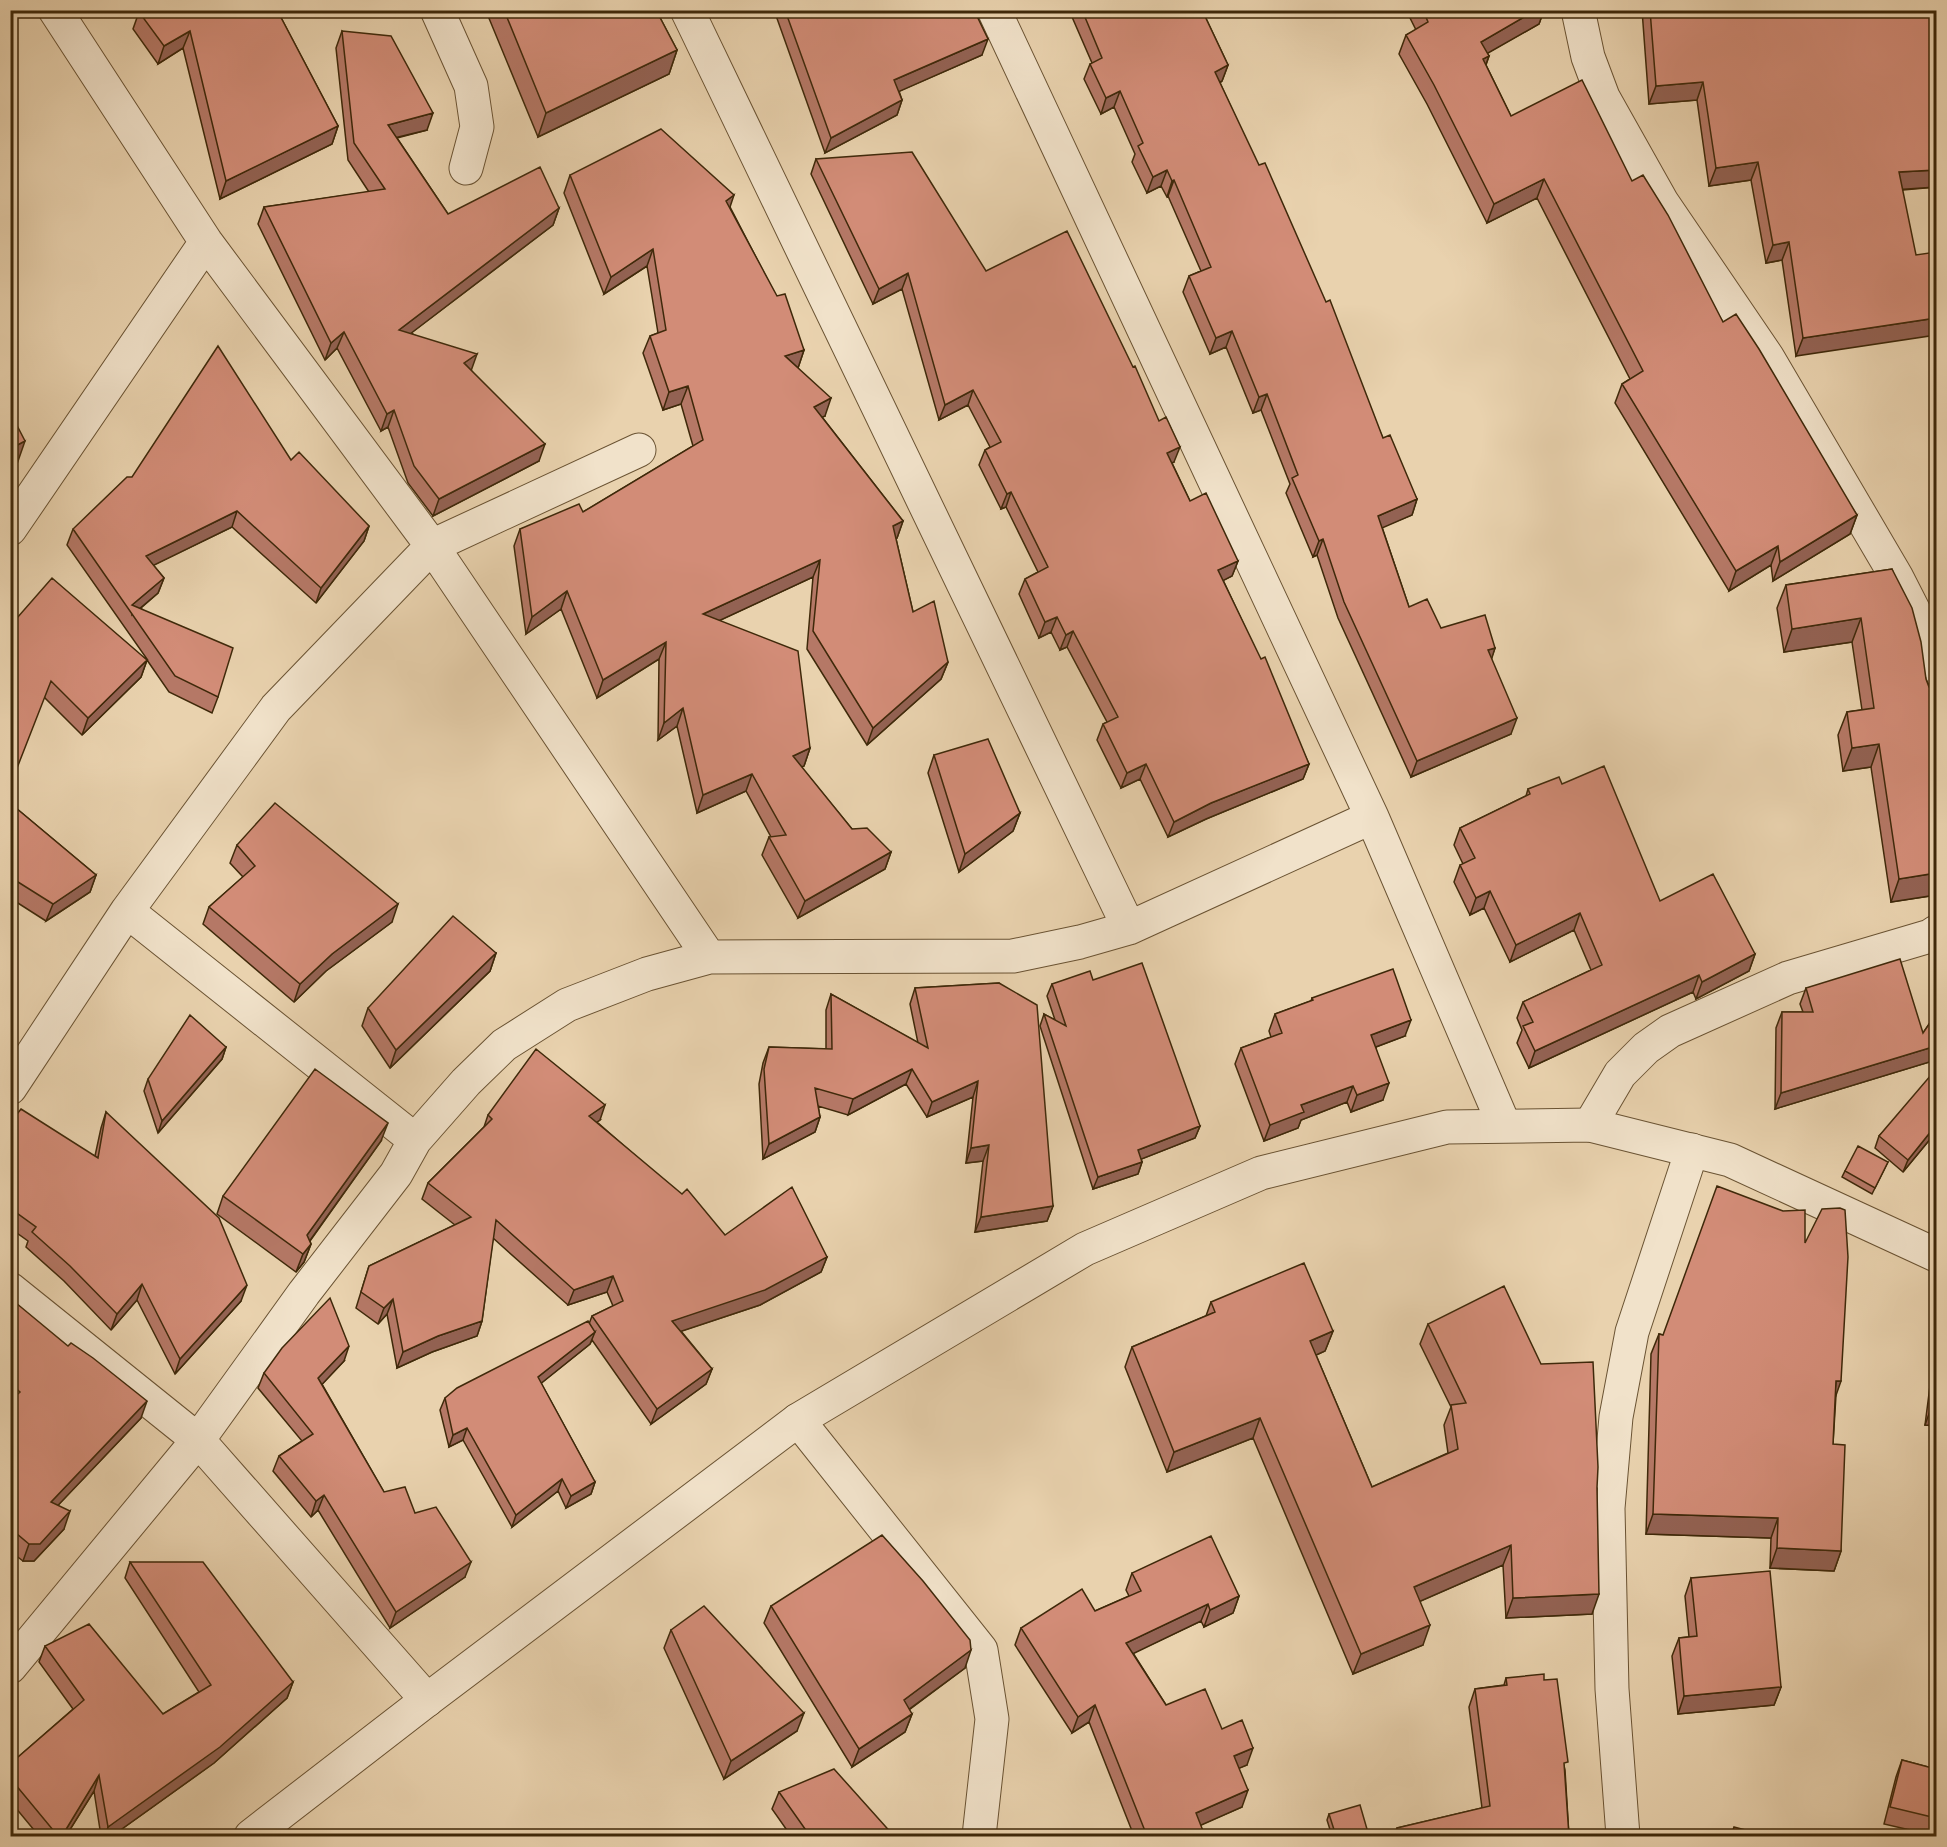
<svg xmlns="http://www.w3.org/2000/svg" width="1947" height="1847" viewBox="0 0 1947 1847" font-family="'Gentium Book Plus',serif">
<rect width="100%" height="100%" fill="#e9d2ae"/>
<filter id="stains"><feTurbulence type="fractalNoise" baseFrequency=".00333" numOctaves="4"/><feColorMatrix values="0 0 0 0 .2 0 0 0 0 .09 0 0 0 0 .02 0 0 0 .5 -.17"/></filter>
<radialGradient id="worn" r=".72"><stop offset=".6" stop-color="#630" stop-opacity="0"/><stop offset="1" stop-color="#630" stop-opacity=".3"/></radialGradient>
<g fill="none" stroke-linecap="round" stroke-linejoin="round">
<g stroke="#6a5333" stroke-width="35">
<path id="minor" d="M55,10L206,242L432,546L709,957
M437,10L471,86L477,127L466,168
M687,10L1129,928
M994,10L1372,817L1504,1125
M1578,10L1588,57L1603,97L1662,202L1768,358L1896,576L1921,625L1931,662L1936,699
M10,529L206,242
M127,911L415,1140
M10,1088L127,911L276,708L432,546L639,450
M1590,1125L1620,1074L1646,1048L1670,1031L1788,978L1930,936L1936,932
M10,1289L198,1440L427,1700
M798,1420L981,1650L992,1719L979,1836
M10,1667L198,1440L304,1293L396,1174L415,1140L466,1082L504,1045L567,1005L647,974L709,957L1013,956L1080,942L1129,928L1372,817
M1623,1836L1612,1689L1608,1508L1616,1417L1632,1332L1692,1150"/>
</g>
<g stroke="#6a5333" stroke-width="35">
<path id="tertiary" d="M251,1836L427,1700L798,1420L1085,1249L1261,1173L1447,1127L1590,1125L1730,1160L1936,1255"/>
</g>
<use href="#minor" stroke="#f1e2ca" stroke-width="33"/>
<use href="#tertiary" stroke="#f1e2ca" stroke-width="33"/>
</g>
<path fill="#b57866" stroke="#3f290a" stroke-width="1.5" d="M277,10L338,126L332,144L220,199L183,48L158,64L133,29L139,12Z
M656,10L677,50L669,74L538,137L486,11Z
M774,10H974L982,55L899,91L902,100L897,115L825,153Z
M1069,10H1202L1228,65L1222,81L1220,83L1383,438L1417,499L1412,515L1382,527L1409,607L1441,628L1495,648L1491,659L1511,734L1411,777L1338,618L1317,555L1313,557L1286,493L1290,484L1261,410L1253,413L1226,347L1210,354L1183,292L1189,276L1201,271L1168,196L1167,197L1161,186L1147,193L1132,162L1135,154L1114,107L1101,114L1084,79L1090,64L1092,63Z
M1406,10H1544L1539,24L1487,53L1489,56L1486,65L1511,116L1632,181L1723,322L1857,515L1850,534L1773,581L1771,565L1729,591L1615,403L1622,384L1630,379L1537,198L1487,223L1427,104L1399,54L1406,35L1416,30Z
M1642,10H1936V187L1903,190L1796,356L1782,260L1766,263L1751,180L1709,186L1697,100L1649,104Z
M342,31L427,130L397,138L448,214L559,208L553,225L411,333L471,370L539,461L433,516L408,483L388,427L381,431L337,348L325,360L258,224L264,207L369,192L348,160L336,48Z
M816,159L986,271L1174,462L1172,463L1190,501L1238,561L1232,576L1223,580L1309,764L1303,779L1206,819L1168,837L1140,779L1121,788L1097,740L1103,724L1107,722L1067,647L1060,650L1051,632L1039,638L1019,594L1025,579L1038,572L1006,507L1001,509L979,465L985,450L990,447L968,405L939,420L902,289L873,304L811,174Z
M570,175L730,207L804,350L798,368L825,416L822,417L903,521L897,538L896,539L913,612L948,662L941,679L867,745L807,649L813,577L720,620L810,748L804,766L801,767L852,829L891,852L885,869L798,918L762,855L769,837H771L746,791L697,813L677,726L658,740L659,659L597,698L561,609L526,634L514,546L520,529L583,512L693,446L681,404L663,410L643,353L650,336L658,333L647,266L604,294L564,193Z
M291,460L369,526L364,541L316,603L232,527L153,565L164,578L158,593L141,608L218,697L212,713L169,692L147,660L141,677L82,735L45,698L10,626L147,659L67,545L73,529Z
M1892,569L1926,679L1936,702V895L1891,902L1871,767L1843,771L1838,735L1847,712L1862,710L1852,642L1784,652L1777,608L1786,585Z
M934,755L1020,813L1013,831L959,872L928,773Z
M1562,784L1660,901L1755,954L1749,971L1696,999L1693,992L1529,1068L1517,1043L1522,1030L1517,1018L1523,1002L1591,970L1574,930L1510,962L1484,908L1470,915L1454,882L1460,865L1463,864L1454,845L1460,828L1526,796L1528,789Z
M10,803L96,875L90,892L46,921L10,898Z
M237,845L392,922L326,971L294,1002L203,924L209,907L243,877L230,863Z
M496,953L490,971L390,1068L362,1026L368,1008Z
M1093,980L1200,1126L1195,1138L1141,1159L1142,1162L1138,1174L1093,1189L1040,1026L1044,1014L1055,1020L1047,996L1052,984Z
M999,983L1053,1206L1047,1221L975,1232L983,1161L966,1163L973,1097L927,1117L906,1084L848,1115L818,1106L820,1117L815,1132L763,1159L759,1084L763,1063L769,1047L826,1049V1010L831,994L918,1043L910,1004L915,988Z
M1806,988L1923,1033L1936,1014V1060L1775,1109L1776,1028L1782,1012H1803L1800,1004Z
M1312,998L1405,1036L1376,1047L1383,1100L1351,1112L1347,1102L1301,1120L1298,1128L1264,1141L1235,1064L1241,1048L1271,1037L1269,1031L1275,1014L1311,1001Z
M226,1047L222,1059L158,1133L144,1091L148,1079Z
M1936,1080V1132L1903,1172L1875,1148L1879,1136Z
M106,1112L241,1301L175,1374L137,1300L111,1330L64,1281L26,1247L28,1241L10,1228V1123L95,1156L101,1128Z
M488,1115L600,1120L597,1122L725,1235L827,1257L821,1272L760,1305L681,1331L712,1369L706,1384L651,1424L592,1340L590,1344L541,1383L595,1482L591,1494L566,1508L558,1491L512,1527L463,1440L449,1447L440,1410L445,1398L589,1324L592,1316L613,1306L607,1292L568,1305L493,1238L482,1321L477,1336L432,1352L397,1368L387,1314L378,1324L356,1308L369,1266L455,1225L422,1199L428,1183L484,1127Z
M381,1141L310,1241L311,1244L304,1262L296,1272L217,1214L223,1196Z
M1888,1162L1872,1194L1842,1177L1845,1171Z
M1805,1243L1836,1395L1833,1444L1841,1551L1834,1571L1770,1568L1771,1538L1646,1534L1651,1354L1659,1334L1663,1335Z
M10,1298L141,1418L58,1505L64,1529L34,1561H23L10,1551Z
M1211,1302L1333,1331L1325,1351L1316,1355L1372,1487L1448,1453L1444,1425L1451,1407L1420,1344L1428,1324L1597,1488L1592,1614L1506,1618L1503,1565L1420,1601L1423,1645L1353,1674L1253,1438L1167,1472L1125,1367L1132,1347L1206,1316Z
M1936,1339V1426L1925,1425Z
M344,1361L322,1384L384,1492L415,1513L465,1577L390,1628L318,1510L311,1517L273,1471L279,1456L302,1441L258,1388L264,1373Z
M130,1562L293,1682L287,1698L214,1763L112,1836H101L94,1791L66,1836H39L10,1801V1764L73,1709L39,1662L45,1646L163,1714L199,1692L125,1578Z
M1132,1573L1239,1596L1233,1613L1204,1627L1201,1621L1133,1653L1166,1705L1222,1729L1247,1765L1239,1768L1242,1807L1200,1825L1205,1836H1134L1089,1722L1072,1733L1015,1645L1021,1628L1095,1611L1129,1596L1126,1590Z
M1691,1578L1781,1687L1774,1705L1678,1714L1672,1656L1679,1638L1689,1637L1685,1596Z
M771,1606L965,1668L909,1710L912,1714L905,1732L852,1767L764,1623Z
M671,1630L797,1731L724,1779L664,1648Z
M1506,1678L1544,1680L1565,1770L1569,1836H1393L1397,1828L1482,1808L1469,1707L1475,1689L1504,1685Z
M1902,1760L1936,1769V1836L1884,1824L1896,1777Z
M779,1792L894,1836H791L772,1809Z
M1329,1814L1369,1836H1332L1327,1820Z"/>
<path fill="#936253" stroke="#3f290a" stroke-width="1.5" d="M1536,10H1544L1539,24L1474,61L1481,42Z
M190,31L183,48L158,64L164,46Z
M988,39L982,55L889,96L894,80Z
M677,50L669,74L538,137L546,113Z
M1489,56L1482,75L1483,59Z
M1228,65L1222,81L1209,88L1215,72Z
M1703,82L1697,100L1649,104L1656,86Z
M1120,91L1114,107L1101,114L1106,98Z
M902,100L897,115L825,153L831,138Z
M433,113L427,130L382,141L388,125Z
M338,126L332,144L220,199L226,181Z
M1758,162L1751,180L1709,186L1716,168Z
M1167,170L1161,186L1147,193L1153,177Z
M1936,170V187L1893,190L1899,172Z
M1544,179L1537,198L1487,223L1494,204Z
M1174,180L1168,196L1167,197L1172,181Z
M734,195L728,213L726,201Z
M559,208L553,225L393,347L399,330Z
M1789,242L1782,260L1766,263L1773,245Z
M653,249L647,266L604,294L611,277Z
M908,273L902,289L873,304L879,289Z
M1936,318V335L1796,356L1803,338Z
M1232,331L1226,347L1210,354L1216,338Z
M344,332L337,348L325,360L331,343Z
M804,350L798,368L785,356Z
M477,354L471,371L464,363Z
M688,386L681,404L663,410L669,392Z
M973,390L968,405L939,420L945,405Z
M1267,394L1261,410L1253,413L1259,397Z
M831,398L825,416L808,424L814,407Z
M394,410L388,427L381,431L387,414Z
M25,441L17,464L10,468V449Z
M545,444L539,461L433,516L439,499Z
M1180,447L1174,462L1161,468L1167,453Z
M1011,492L1006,507L1001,509L1007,494Z
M1417,499L1412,515L1373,532L1378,516Z
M237,511L232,527L140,572L146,556Z
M1857,515L1850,534L1773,581L1780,562Z
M903,521L897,538L886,543L893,526Z
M369,526L364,541L316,603L321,588Z
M1323,539L1317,555L1313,557L1319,541Z
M1778,546L1771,565L1729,591L1736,571Z
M820,560L813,577L697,631L703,614Z
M1238,561L1232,576L1213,586L1218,570Z
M164,578L158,593L132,615V605Z
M567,591L561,609L526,634L532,617Z
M1057,617L1051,632L1039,638L1045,622Z
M1861,618L1852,642L1784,652L1792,629Z
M1073,631L1067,647L1060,650L1066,635Z
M666,642L659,659L597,698L603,680Z
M1495,648L1490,664L1488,650Z
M147,660L141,677L82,735L88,718Z
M948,662L941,679L867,745L873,728Z
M683,708L677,726L658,740L664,723Z
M1517,718L1511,734L1411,777L1417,761Z
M1879,744L1871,767L1843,771L1852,748Z
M810,748L804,766L786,774L793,756Z
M1146,764L1140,779L1121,788L1127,773Z
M1309,764L1303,779L1206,819L1168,837L1174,822L1211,803Z
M752,774L746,791L697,813L703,795Z
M1020,813L1013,831L959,872L965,854Z
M891,852L885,869L798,918L805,901Z
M1936,873V895L1891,902L1899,879Z
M96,875L90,892L46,921L53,904Z
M1490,891L1484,908L1470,915L1476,898Z
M398,904L392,922L326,971L294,1002L300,984L332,954Z
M1580,913L1574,930L1510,962L1516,945Z
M496,953L490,971L390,1068L396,1050Z
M1755,954L1749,971L1696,999L1702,982Z
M1699,975L1693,992L1529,1068L1535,1051Z
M1411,1020L1405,1036L1365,1051L1371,1035Z
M1936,1046V1060L1775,1109L1781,1093Z
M226,1047L222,1059L158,1133L162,1121Z
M912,1069L906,1084L848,1115L853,1099Z
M978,1081L973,1097L927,1117L932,1102Z
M1389,1083L1383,1100L1351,1112L1357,1095Z
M1353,1086L1347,1102L1301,1120L1298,1128L1264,1141L1270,1125L1301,1105Z
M605,1105L600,1120L584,1131L589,1116Z
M820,1117L815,1132L763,1159L769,1144Z
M388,1123L381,1141L301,1253L307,1235Z
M1936,1125V1132L1903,1172L1908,1160Z
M1200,1126L1195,1138L1134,1162L1138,1150Z
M989,1145L983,1161L966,1163L971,1148Z
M1142,1162L1138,1174L1093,1189L1098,1177Z
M1053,1206L1047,1221L975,1232L981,1217Z
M311,1244L304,1262L296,1272L303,1254Z
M827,1257L821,1272L760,1305L667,1336L672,1321Z
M613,1276L607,1292L568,1305L574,1290Z
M142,1284L137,1300L111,1330L117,1314Z
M247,1285L241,1301L175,1374L180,1359Z
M393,1299L387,1314L378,1324L384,1308Z
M482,1321L477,1336L432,1352L397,1368L403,1352L438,1336Z
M1333,1331L1325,1351L1303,1361L1310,1341Z
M595,1332L590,1344L534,1389L538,1377Z
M349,1346L344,1361L313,1394L318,1378Z
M712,1369L706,1384L651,1424L657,1409Z
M1836,1381H1841L1834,1401Z
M147,1401L141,1418L45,1519L51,1502Z
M1931,1408L1936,1409V1426L1925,1425Z
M1260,1418L1253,1438L1167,1472L1174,1452Z
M467,1428L463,1440L449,1447L453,1435Z
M562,1479L558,1491L512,1527L516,1515Z
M595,1482L591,1494L566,1508L571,1496Z
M324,1495L318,1510L311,1517L316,1501Z
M70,1511L64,1529L34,1561H23L29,1544Z
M1653,1514L1778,1518L1771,1538L1646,1534Z
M1511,1545L1503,1565L1407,1607L1414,1587Z
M1777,1548L1841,1551L1834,1571L1770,1568Z
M471,1562L465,1577L390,1628L396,1612Z
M1599,1594L1592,1614L1506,1618L1513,1598Z
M1239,1596L1233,1613L1204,1627L1210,1610Z
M1208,1604L1201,1621L1120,1660L1126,1643Z
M1430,1625L1423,1645L1353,1674L1361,1654Z
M971,1650L965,1668L897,1718L904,1700Z
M293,1682L287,1698L214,1763L112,1836H105L108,1827Z
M1781,1687L1774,1705L1678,1714L1684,1696Z
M1095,1705L1089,1722L1072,1733L1078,1717Z
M804,1713L797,1731L724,1779L731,1761Z
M912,1714L905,1732L852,1767L859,1749Z
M1253,1748L1247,1765L1228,1773L1234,1756Z
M99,1775L94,1791L66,1836H62Z
M1248,1790L1242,1807L1190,1830L1196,1813Z"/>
<path fill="#d28c77" stroke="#3f290a" stroke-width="1.5" d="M140,10H277L338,126L226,181L190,31L164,46L139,12Z
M504,10H656L677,50L546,113Z
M785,10H974L988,39L894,80L902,100L831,138Z
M1082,10H1202L1228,65L1215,72L1259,165L1265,163L1326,302L1330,300L1383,438L1390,435L1417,499L1378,516L1409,607L1427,599L1441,628L1485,615L1495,648L1488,650L1517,718L1417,761L1344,602L1323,539L1319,541L1292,478L1298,475L1267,394L1259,397L1232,331L1216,338L1189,276L1211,267L1174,180L1172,181L1167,170L1153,177L1138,146L1143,143L1120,91L1106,98L1090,64L1102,58Z
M1423,10H1536L1481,42L1489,56L1483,59L1511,116L1582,80L1632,181L1643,175L1668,215L1723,322L1736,314L1759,349L1857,515L1780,562L1778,546L1736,571L1622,384L1643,371L1544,179L1494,204L1434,85L1406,35L1428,22Z
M1650,10H1936V170L1899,172L1916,255L1936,252V318L1803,338L1789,242L1773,245L1758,162L1716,168L1703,82L1656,86Z
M342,31L391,36L433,113L388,125L448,214L540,167L559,208L399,330L477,354L464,363L545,444L439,499L414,466L394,410L387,414L344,332L331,343L264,207L385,189L354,143Z
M661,129L734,195L726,201L777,296L785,294L804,350L785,356L831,398L814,407L903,521L893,526L913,612L934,601L948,662L873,728L813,631L820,560L703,614L798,651L810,748L793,756L852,829L867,828L891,852L805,901L769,837L786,835L752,774L703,795L683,708L664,723L666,642L603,680L567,591L532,617L520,529L579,504L583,512L703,440L688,386L669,392L650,336L666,330L653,249L611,277L570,175Z
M912,152L986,271L1067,231L1133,367L1135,366L1159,421L1166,417L1180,447L1167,453L1190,501L1206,493L1238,561L1218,570L1261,659L1265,657L1309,764L1211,803L1174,822L1146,764L1127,773L1103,724L1118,717L1073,631L1066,635L1057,617L1045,622L1025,579L1048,567L1011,492L1007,494L985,450L1001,442L973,390L945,405L908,273L879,289L816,159Z
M218,346L291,460L299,452L369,526L321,588L237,511L146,556L164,578L132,605L233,648L218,697L175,676L73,529L127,477H132Z
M10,412L25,441L10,449Z
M1892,569L1912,608L1921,642L1926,679L1929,687L1935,691L1936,702V873L1899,879L1879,744L1852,748L1847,712L1874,708L1861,618L1792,629L1786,585Z
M52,578L147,660L88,718L51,681L10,786V626Z
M988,739L1020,813L965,854L934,755Z
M1604,766L1660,901L1713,874L1755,954L1702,982L1699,975L1535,1051L1523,1026L1533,1022L1523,1002L1602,965L1580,913L1516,945L1490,891L1476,898L1460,865L1475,858L1460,828L1530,794L1528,789L1559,777L1562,784Z
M10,803L96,875L53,904L10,877Z
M275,803L398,904L332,954L300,984L209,907L255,866L237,845Z
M453,916L496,953L396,1050L368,1008Z
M1900,959L1923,1033L1936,1014V1046L1781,1093L1782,1012H1813L1806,988Z
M1142,963L1200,1126L1138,1150L1142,1162L1098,1177L1044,1014L1066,1026L1052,984L1090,971L1093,980Z
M1393,969L1411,1020L1371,1035L1389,1083L1357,1095L1353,1086L1301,1105L1304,1112L1270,1125L1241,1048L1282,1033L1275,1014L1313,1000L1312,998Z
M999,983L1037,1005L1053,1206L981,1217L989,1145L971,1148L978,1081L932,1102L912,1069L853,1099L815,1088L820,1117L769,1144L764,1069L769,1047L832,1049L831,994L928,1048L915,988Z
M190,1015L226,1047L162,1121L148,1079Z
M536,1049L605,1105L589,1116L682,1194L687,1189L725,1235L792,1187L827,1257L765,1290L672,1321L712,1369L657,1409L592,1316L623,1301L613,1276L574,1290L496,1220L482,1321L438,1336L403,1352L393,1299L384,1308L361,1292L369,1266L471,1217L428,1183L492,1119L488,1115Z
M315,1069L388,1123L307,1235L311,1244L303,1254L223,1196Z
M1931,1075L1936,1080V1125L1908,1160L1879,1136Z
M21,1109L98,1158L106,1112L219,1218L247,1285L180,1359L142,1284L117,1314L70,1266L32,1232L36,1227L10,1208V1123Z
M1858,1146L1888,1162L1875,1188L1845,1171Z
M1717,1186L1783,1211L1805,1210V1243L1822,1209L1840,1208L1845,1210L1848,1257L1841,1381H1836L1833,1444L1845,1445L1841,1551L1777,1548L1778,1518L1653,1514L1659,1334L1663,1335Z
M1304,1263L1333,1331L1310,1341L1372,1487L1458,1449L1451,1405L1466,1403L1428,1324L1504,1286L1541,1364L1593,1362L1598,1467L1597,1488L1599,1594L1513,1598L1511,1545L1414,1587L1430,1625L1361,1654L1260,1418L1174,1452L1132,1347L1215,1312L1211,1302Z
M10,1298L68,1346L71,1343L93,1358L147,1401L51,1502L70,1511L40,1544H29L11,1529L10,1534V1401L20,1392L10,1383Z
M330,1298L349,1346L318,1378L384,1492L405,1487L415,1513L436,1507L471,1562L396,1612L324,1495L316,1501L279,1456L313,1434L264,1373L282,1348Z
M588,1321L595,1332L538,1377L595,1482L571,1496L562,1479L516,1515L467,1428L453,1435L445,1398L457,1388Z
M1936,1367V1409L1931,1408Z
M882,1535L923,1581L970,1640L971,1650L904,1700L912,1714L859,1749L771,1606Z
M1211,1536L1239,1596L1210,1610L1208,1604L1126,1643L1166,1705L1205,1689L1222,1729L1242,1720L1253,1748L1234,1756L1248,1790L1196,1813L1205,1836H1147L1095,1705L1078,1717L1021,1628L1082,1589L1095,1611L1141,1591L1132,1573Z
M130,1562H203L293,1682L220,1747L108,1827L99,1775L62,1836H58L10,1778V1764L84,1700L45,1646L89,1624L163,1714L211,1685Z
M1770,1571L1781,1687L1684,1696L1679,1638L1697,1636L1691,1578Z
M704,1606L804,1713L731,1761L671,1630Z
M1544,1674V1680L1557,1679L1568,1762L1564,1763L1569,1836H1399L1397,1828L1490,1806L1475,1689L1507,1685L1506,1678Z
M1902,1760L1936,1769V1818L1890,1807Z
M834,1769L894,1836H810L779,1792Z
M1360,1805L1369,1836H1336L1329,1814Z
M1734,1827L1768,1836H1731Z"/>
<rect width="1947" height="1847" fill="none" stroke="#e9d2ae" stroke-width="36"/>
<rect x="12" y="12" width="1923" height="1823" fill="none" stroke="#3f290a" stroke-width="3"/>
<rect x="18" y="18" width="1911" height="1811" fill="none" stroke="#3f290a" stroke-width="1.5"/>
<rect width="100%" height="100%" filter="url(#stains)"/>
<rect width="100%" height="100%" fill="url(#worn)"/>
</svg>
